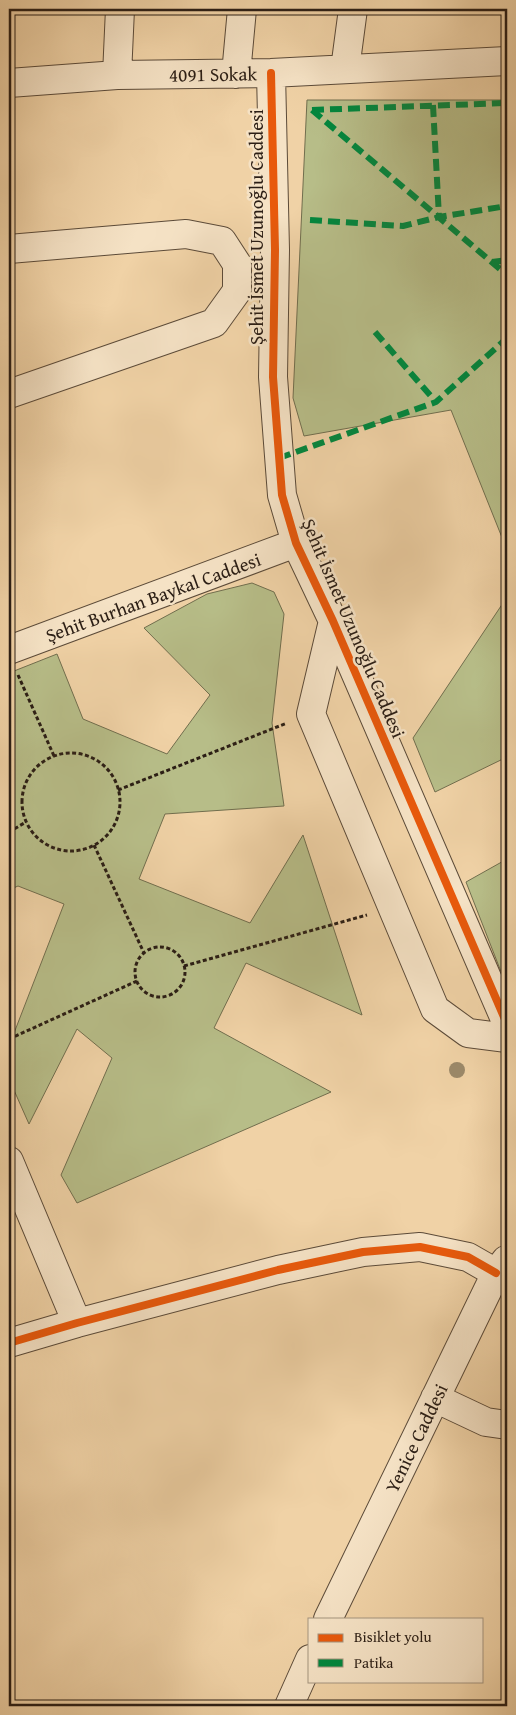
<svg xmlns="http://www.w3.org/2000/svg" width="516" height="1715" viewBox="0 0 516 1715" font-family="'Gentium Book Plus',serif">
<rect width="100%" height="100%" fill="#f0d2a6"/>
<filter id="stains"><feTurbulence type="fractalNoise" baseFrequency=".004" numOctaves="4"/><feColorMatrix values="0 0 0 0 .2 0 0 0 0 .09 0 0 0 0 .02 0 0 0 .5 -.17"/></filter>
<radialGradient id="worn" r=".72"><stop offset=".6" stop-color="#630" stop-opacity="0"/><stop offset="1" stop-color="#630" stop-opacity=".3"/></radialGradient>
<path fill="#b7bd88" stroke="#716e4e" d="M307,100H507V550L451,410L304,436L293,398Z
M252,583L274,592L284,614L272,723L284,806L165,814L139,879L250,923L303,835L362,1015L246,963L214,1028L331,1092L77,1203L61,1175L112,1058L77,1029L29,1124L9,1079V1046L64,904L18,886L9,890V673L57,654L83,719L167,754L210,695L144,628L207,594Z
M507,597V757L435,792L413,738Z
M507,859V987L466,882Z"/>
<g fill="none" stroke-linecap="round" stroke-linejoin="round">
<g stroke="#5c4b39" stroke-width="30">
<path id="minor" d="M345,69L353,9
M271,73L275,250L273,377L282,495L296,543L333,621L507,1024
M236,74L242,9
M117,75L120,9
M9,83L117,75L271,73L507,61
M9,249L186,234L222,241L237,264V291L214,323L9,394
M333,621L311,714L435,1009L468,1033L507,1038
M9,650L296,543
M9,1161L77,1323
M9,1343L77,1323L278,1270L363,1252L420,1247L468,1257L496,1273
M435,1398L486,1422L507,1425
M328,1619L496,1273L506,1260
M289,1706L310,1659"/>
</g>
<path stroke="#2b1e15" stroke-width="3" stroke-dasharray="4 2.5" stroke-linecap="butt" d="M18,675L54,756
M22 802a49 49 0 1 1 98 0a49 49 0 1 1-98 0Z
M118,790L287,723
M9,832L26,822
M94,845L144,953
M135 972a25 25 0 1 1 50 0a25 25 0 1 1-50 0Z
M184,966L367,915
M9,1039L137,981"/>
<use href="#minor" stroke="#f5e2c5" stroke-width="28"/>
<path stroke="#00873e" stroke-width="6" stroke-dasharray="12 6" stroke-linecap="butt" d="M433,105L439,217
M312,110L507,275
M312,110L507,103
M310,220L403,226L439,217L507,206
M492,262L507,260
M375,332L436,402
M279,458L436,402L507,338"/>
<g stroke="#f5e2c5" stroke-width="11">
<path id="cycleway" d="M271,73L275,250L273,377L282,495L296,543L333,621L507,1024
M9,1343L77,1323L278,1270L363,1252L420,1247L468,1257L496,1273"/>
</g>
<use href="#cycleway" stroke="#e8590c" stroke-width="8"/>
</g>
<circle fill="#9b896a" cx="457" cy="1070" r="8"/>
<g text-anchor="middle" stroke-width="5" stroke-linejoin="round" paint-order="stroke">
<g font-size="19" fill="#2b1e15" stroke="#f5e2c5">
<text transform="translate(213 74) rotate(-1)" y="7">4091 Sokak</text>
<text transform="translate(256 227) rotate(-90)" y="7">Şehit İsmet Uzunoğlu Caddesi</text>
<text transform="translate(153 597) rotate(-20)" y="7">Şehit Burhan Baykal Caddesi</text>
<text transform="translate(354 628) rotate(67)" y="7">Şehit İsmet Uzunoğlu Caddesi</text>
<text transform="translate(416 1438) rotate(-64)" y="7">Yenice Caddesi</text>
</g>
</g>
<rect width="516" height="1715" fill="none" stroke="#f0d2a6" stroke-width="30"/>
<rect x="10" y="10" width="496" height="1695" fill="none" stroke="#2b1e15" stroke-width="2.5"/>
<rect x="15" y="15" width="486" height="1685" fill="none" stroke="#2b1e15"/>
<rect x="308" y="1618" width="175" height="65" fill="#f5e2c5" stroke="#a4947f"/>
<rect x="318" y="1634" width="25" height="8" fill="#e8590c" stroke="#a4947f"/>
<text x="354" y="1642" font-size="15" fill="#2b1e15">Bisiklet yolu</text>
<rect x="318" y="1659" width="25" height="8" fill="#00873e" stroke="#a4947f"/>
<text x="354" y="1668" font-size="15" fill="#2b1e15">Patika</text>
<rect width="100%" height="100%" filter="url(#stains)"/>
<rect width="100%" height="100%" fill="url(#worn)"/>
</svg>
